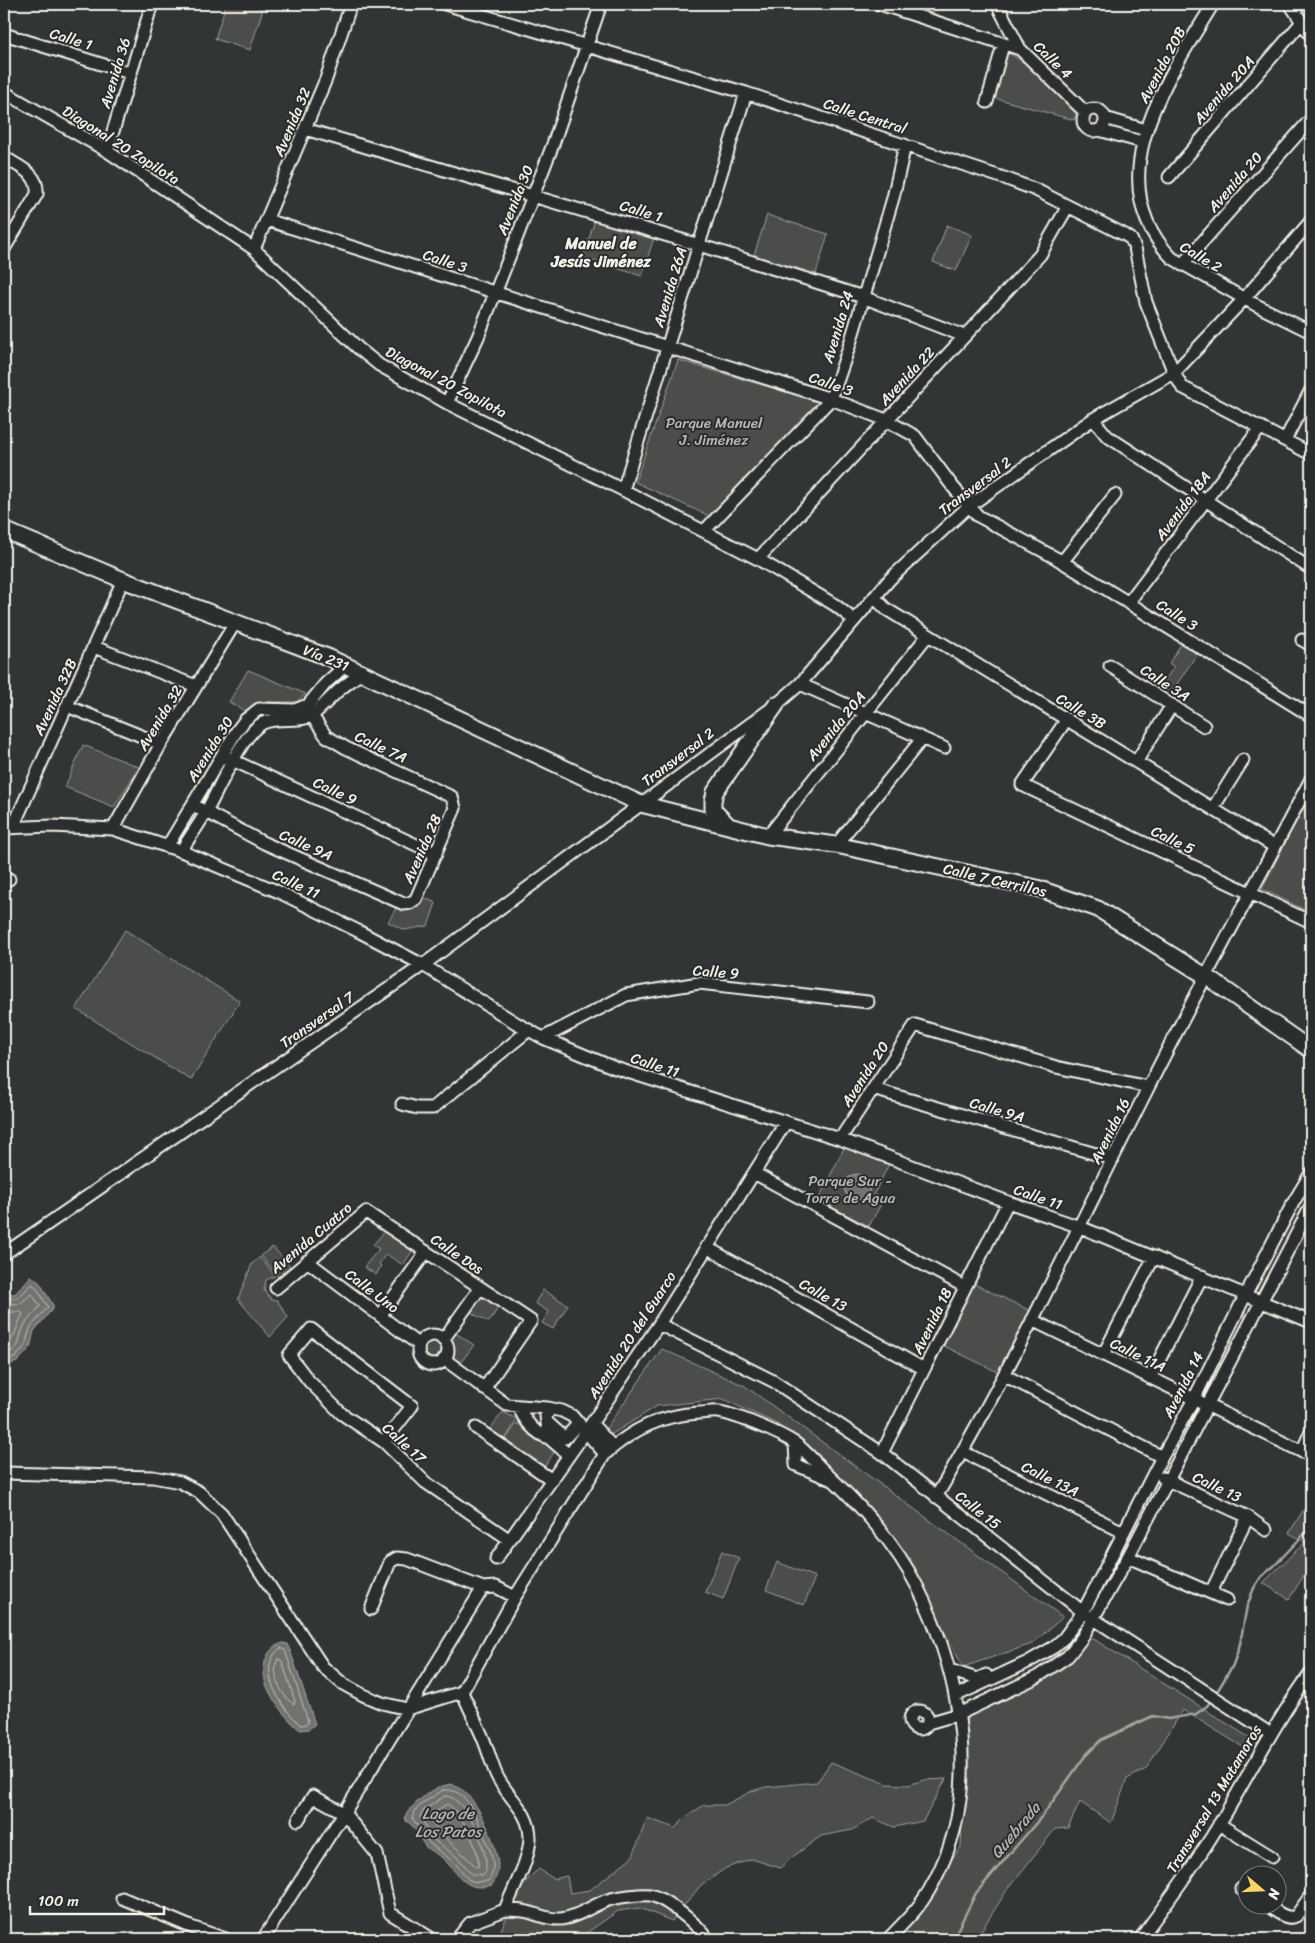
<svg xmlns="http://www.w3.org/2000/svg" width="1315" height="1943" viewBox="0 0 1315 1943" font-family="Sriracha,sans-serif">
<rect width="100%" height="100%" fill="#323535"/>
<filter id="ink" filterUnits="userSpaceOnUse"><feTurbulence type="fractalNoise" baseFrequency=".02" numOctaves="2"/><feDisplacementMap in="SourceGraphic" scale="10" xChannelSelector="R" yChannelSelector="G"/><feConvolveMatrix kernelMatrix="1 2 1 2 8 2 1 2 1" color-interpolation-filters="sRGB"/></filter>
<g filter="url(#ink)">
<path fill="#4b4d4c" stroke="#a09f9a" d="M226,4H247L263,9L250,50L215,39Z
M1004,51C1034,65 1054,89 1077,111L1074,120L991,97Z
M767,215L828,234L816,274L754,255Z
M596,216L655,234L642,276L583,258Z
M947,225L972,235L956,271L933,262Z
M678,360L823,403L711,517L635,482Z
M1185,638L1201,648L1171,693L1161,686L1174,667L1169,663Z
M248,670L306,694L296,702H263L246,712L229,702Z
M83,745L139,767L114,807L65,787Z
M1311,791V913L1262,889Z
M420,896L436,903L428,926L404,930L388,922L396,908L411,905Z
M125,930L240,1001L191,1080L76,1009Z
M845,1146L892,1162L889,1164L874,1194L884,1199L869,1226L818,1200Z
M384,1232L413,1250L403,1265L386,1254L379,1264L381,1266L376,1275L364,1267L379,1249L373,1245Z
M273,1247L290,1266L278,1277L261,1255Z
M260,1257L275,1276L266,1280L264,1290L272,1300H277L288,1317L270,1337L238,1299L252,1264Z
M968,1281L1035,1313L1004,1375L938,1343Z
M543,1290L568,1305L553,1329L542,1323L549,1312L535,1303Z
M479,1295L498,1308L489,1322L468,1311Z
M454,1332L474,1345L461,1362L446,1357L448,1341Z
M421 1351a10 10 0 1 1 20 0a10 10 0 1 1-20 0Z
M662,1349L745,1386L1063,1617L1032,1644L963,1667L902,1550L830,1467L777,1424L723,1399L657,1406L609,1436L599,1438Z
M503,1412L517,1419L505,1440L489,1430Z
M517,1423L555,1451L543,1469L503,1443Z
M1311,1498V1564L1289,1599L1263,1583L1305,1542L1289,1533Z
M722,1551L739,1558L723,1599L705,1592Z
M777,1562L815,1577L804,1605L766,1590Z
M1092,1638L1253,1740L1246,1749L1183,1710L1146,1769L1127,1779L1111,1823L1080,1802L1068,1828L1055,1829L1007,1890L976,1939H888L904,1922L961,1847L966,1719Z
M831,1762L887,1784L908,1785L924,1780L946,1779L923,1821L894,1827L873,1818L852,1830L821,1836L791,1858L780,1868L752,1859L726,1868L701,1885L672,1921L640,1908L618,1911L585,1934L583,1939H502L499,1934C510,1912 518,1884 539,1869L554,1879L567,1876L570,1893L590,1890L633,1856L647,1818L675,1828L687,1816L704,1805H725L752,1791L766,1787L817,1782Z"/>
<path fill="#727370" stroke="#a6a5a0" d="M844 1187a13 13 0 1 1 26 0a13 13 0 1 1-26 0Z
M31,1276L40,1283L54,1307L34,1331L30,1348L17,1362L4,1366V1293L15,1294Z
M283,1643L288,1644L315,1724L309,1729L300,1730C288,1720 276,1706 269,1691C260,1674 262,1649 283,1643Z
M452,1784C456,1787 462,1789 465,1792C480,1805 498,1847 498,1866C498,1873 496,1879 492,1885C464,1894 459,1872 441,1857C436,1853 429,1851 425,1846C419,1838 415,1825 406,1821L405,1816C415,1801 434,1786 452,1784Z"/>
<g fill="none" stroke-linecap="round" stroke-linejoin="round">
<path stroke="#c0bfb8" stroke-width="1" d="M4,1298H18L32,1284L36,1287L48,1307L30,1328L25,1346L15,1358L4,1360
M4,1304H19L32,1294L40,1306C35,1313 28,1318 24,1326C17,1339 23,1350 4,1354
M4,1312H20L23,1314C16,1325 15,1343 4,1346
M281,1648L285,1650L308,1721L307,1724L301,1725C282,1709 253,1667 281,1648Z
M278,1659L282,1661L295,1701L294,1704C281,1697 270,1672 278,1659Z
M443,1790C466,1787 476,1815 483,1833C487,1843 493,1855 493,1866C493,1872 492,1876 488,1881L476,1882L469,1880L454,1862L430,1844L412,1818C415,1805 433,1797 443,1790Z
M445,1796C466,1794 494,1861 484,1875L472,1874L458,1858L434,1840L420,1817L423,1811Z
M447,1804C460,1808 482,1854 478,1867L475,1866C460,1849 441,1838 430,1819V1816Z"/>
<path stroke="#a6a5a0" stroke-width="2.5" d="M1215,1695L1233,1665L1240,1644L1247,1606L1254,1588L1261,1577L1274,1566L1311,1527
M953,1939L976,1893L1043,1815L1085,1756L1101,1740L1153,1716L1168,1719L1196,1714L1207,1706L1212,1699"/>
<g stroke="#f4f1e8" stroke-width="15">
<path id="minor" d="M445,4L746,93L1007,179L1036,190L1125,235L1131,239L1135,248L1146,302L1174,373L1182,387L1311,454
M880,4L1020,49L1085,112
M997,4L1020,49
M1213,4C1169,77 1095,179 1172,258L1254,304L1311,332
M1290,4L1311,36
M4,34L130,73
M4,92L107,151L254,249L358,348L379,365L447,403L623,490L758,559L835,605L854,620
M987,102L1003,45
M1083 120a11 11 0 1 1 22 0a11 11 0 1 1-22 0Z
M1105,118L1146,130
M305,129L699,245L863,297L964,336
M1099,130L1142,142
M107,151L152,4
M4,157C19,167 39,173 37,194L4,249
M1169,177L1302,22
M267,220L831,399L886,420L915,436L953,487L978,516L1056,558L1311,716
M254,249L326,79L351,4
M1182,265L1311,119
M447,403L478,337L552,147L601,4
M1093,419L1107,436L1311,569
M1285,440L1311,390
M623,490L746,93
M704,531L831,399L849,347L893,198L905,145
M758,559L1040,255L1068,206
M1062,562L1115,495
M874,597L886,609L1275,847
M1128,603L1261,427
M1302,640L1311,645
M94,647L196,686
M1110,666L1204,726
M800,684L944,748
M67,706L161,744
M1067,719L1022,785L1311,922
M228,758L436,854
M1136,762L1172,705
M193,805L264,843L404,904L410,903L416,899L455,808L452,797L346,748L326,736L312,716L302,707
M1213,808L1243,760
M13,827L123,580
M4,828L52,826L113,829L181,851L279,892L358,931L423,965L516,1023L543,1038L615,1068L840,1139L1008,1202L1080,1227L1311,1322
M113,829L161,744L235,623
M768,836L928,635
M836,845L922,739
M167,847L236,732L245,720L259,709L295,710L308,705L326,683L345,666
M181,851C189,838 198,826 206,812C218,791 242,733 263,723C278,716 297,723 312,716L339,690L361,673
M4,879H9
M543,1038L626,995L699,983L868,1002
M873,1089L1113,1159
M402,1104L417,1108H433L529,1030
M840,1139L915,1025L1056,1067L1148,1087
M754,1173L965,1287
M706,1247L924,1369
M4,1254L423,965L776,705L800,684L890,579L969,506L1093,419L1174,373L1244,299L1311,221
M307,1261L419,1345
M276,1288L366,1212L531,1321L484,1389
M380,1316L426,1252
M1032,1320L1311,1456
M659,1324L773,1381L882,1453L1083,1612L1271,1734
M418 1350a15 15 0 1 1 30 0a15 15 0 1 1-30 0Z
M443,1340L480,1288
M1103,1355L1154,1257
M444,1359L507,1405L548,1408L562,1411L572,1416L605,1454
M1004,1375L1162,1457
M1150,1378L1202,1276
M519,1407C524,1420 535,1434 549,1438L546,1416L550,1409
M547,1422L565,1438L579,1423
M592,1424L613,1447
M476,1428L552,1480
M549,1438L564,1451L568,1457
M384,1442L412,1406L311,1329L289,1355L309,1381L342,1414L384,1442L425,1482L510,1540
M795,1443L796,1465L830,1479
M963,1452L1123,1532
M1302,1452L1311,1431
M882,1453L1008,1202
M4,1473L153,1477L180,1482L199,1492L222,1514L323,1667L343,1684L363,1695L382,1703L407,1709L462,1692
M1163,1478L1248,1517L1266,1530
M936,1497C1014,1365 1079,1225 1148,1088C1200,984 1257,882 1311,779
M1128,1557L1227,1600
M496,1559L589,1427L659,1324L786,1122
M1211,1592L1248,1517
M371,1609L390,1562L397,1558L407,1559L483,1588
M949,1670L977,1679L986,1675
M955,1696L1028,1662L1054,1647L1064,1638L1083,1612L1162,1457L1194,1399L1245,1296L1293,1203L1311,1173
M910 1720a9 9 0 1 1 18 0a9 9 0 1 1-18 0Z
M928,1723L959,1714L1037,1677L1068,1656L1082,1638L1128,1557L1311,1206
M298,1820L313,1796L344,1813L377,1854L390,1913L432,1939
M1219,1824L1272,1857
M1241,1889L1248,1893
M122,1898L191,1927L226,1939
M1268,1906C1276,1911 1287,1921 1296,1916L1311,1895
M505,1910C512,1910 520,1910 528,1912C540,1915 548,1920 561,1919C579,1917 592,1905 608,1900C617,1897 641,1894 650,1895C667,1899 698,1925 708,1939
M263,1939L344,1813L483,1588L496,1587L515,1597
M457,1939L470,1923L505,1910C513,1888 529,1862 530,1838C530,1810 506,1797 496,1774C491,1762 488,1750 483,1738C476,1722 469,1707 462,1692L515,1597L605,1454C633,1429 661,1415 699,1413C706,1413 713,1411 719,1412C737,1415 780,1433 795,1443C805,1450 814,1461 823,1470C860,1505 895,1542 918,1588C953,1659 974,1748 955,1827C949,1852 934,1887 917,1908C908,1919 898,1929 888,1939
M1140,1939C1168,1901 1196,1863 1220,1823C1250,1773 1276,1720 1311,1673"/>
</g>
<g stroke="#f4f1e8" stroke-width="19">
<path id="major" d="M4,530L123,580L330,658L641,804L768,836L836,845L1037,888L1098,909L1207,977L1311,1050
M729,826L713,810V801L715,792L776,705"/>
</g>
<use href="#minor" stroke="#2a2d2e" stroke-width="11"/>
<use href="#major" stroke="#2a2d2e" stroke-width="15"/>
</g>
</g>
<g text-anchor="middle" stroke-width="4" stroke-linejoin="round" paint-order="stroke">
<g font-size="15" fill="#f4f1e8" stroke="#2a2d2e">
<text transform="translate(71 39) rotate(17)" y="5">Calle 1</text>
<text transform="translate(1053 60) rotate(44)" y="5">Calle 4</text>
<text transform="translate(1162 65) rotate(-62)" y="5">Avenida 20B</text>
<text transform="translate(115 73) rotate(-73)" y="5">Avenida 36</text>
<text transform="translate(1224 90) rotate(-49)" y="5">Avenida 20A</text>
<text transform="translate(865 116) rotate(18)" y="5">Calle Central</text>
<text transform="translate(292 122) rotate(-67)" y="5">Avenida 32</text>
<text transform="translate(121 145) rotate(32)" y="5">Diagonal 20 Zopilota</text>
<text transform="translate(1235 182) rotate(-49)" y="5">Avenida 20</text>
<text transform="translate(515 200) rotate(-68)" y="5">Avenida 30</text>
<text transform="translate(641 211) rotate(17)" y="5">Calle 1</text>
<text transform="translate(1201 257) rotate(31)" y="5">Calle 2</text>
<text transform="translate(445 261) rotate(18)" y="5">Calle 3</text>
<text transform="translate(670 287) rotate(-73)" y="5">Avenida 26A</text>
<text transform="translate(838 327) rotate(-73)" y="5">Avenida 24</text>
<text transform="translate(907 376) rotate(-47)" y="5">Avenida 22</text>
<text transform="translate(446 382) rotate(28)" y="5">Diagonal 20 Zopilota</text>
<text transform="translate(831 384) rotate(19)" y="5">Calle 3</text>
<text transform="translate(975 486) rotate(-37)" y="5">Transversal 2</text>
<text transform="translate(1183 506) rotate(-53)" y="5">Avenida 18A</text>
<text transform="translate(1177 615) rotate(32)" y="5">Calle 3</text>
<text transform="translate(326 658) rotate(22)" y="5">Vía 231</text>
<text transform="translate(1165 683) rotate(33)" y="5">Calle 3A</text>
<text transform="translate(55 697) rotate(-65)" y="5">Avenida 32B</text>
<text transform="translate(1081 711) rotate(31)" y="5">Calle 3B</text>
<text transform="translate(160 718) rotate(-59)" y="5">Avenida 32</text>
<text transform="translate(836 726) rotate(-51)" y="5">Avenida 20A</text>
<text transform="translate(381 747) rotate(25)" y="5">Calle 7A</text>
<text transform="translate(210 749) rotate(-58)" y="5">Avenida 30</text>
<text transform="translate(678 757) rotate(-37)" y="5">Transversal 2</text>
<text transform="translate(335 791) rotate(25)" y="5">Calle 9</text>
<text transform="translate(1173 840) rotate(26)" y="5">Calle 5</text>
<text transform="translate(306 845) rotate(24)" y="5">Calle 9A</text>
<text transform="translate(422 849) rotate(-66)" y="5">Avenida 28</text>
<text transform="translate(995 880) rotate(13)" y="5">Calle 7 Cerrillos</text>
<text transform="translate(296 884) rotate(25)" y="5">Calle 11</text>
<text transform="translate(716 972) rotate(4)" y="5">Calle 9</text>
<text transform="translate(317 1020) rotate(-35)" y="5">Transversal 7</text>
<text transform="translate(655 1065) rotate(18)" y="5">Calle 11</text>
<text transform="translate(865 1074) rotate(-57)" y="5">Avenida 20</text>
<text transform="translate(997 1110) rotate(16)" y="5">Calle 9A</text>
<text transform="translate(1110 1131) rotate(-64)" y="5">Avenida 16</text>
<text transform="translate(1038 1197) rotate(19)" y="5">Calle 11</text>
<text transform="translate(311 1238) rotate(-40)" y="5">Avenida Cuatro</text>
<text transform="translate(457 1254) rotate(34)" y="5">Calle Dos</text>
<text transform="translate(372 1291) rotate(37)" y="5">Calle Uno</text>
<text transform="translate(823 1295) rotate(29)" y="5">Calle 13</text>
<text transform="translate(932 1321) rotate(-64)" y="5">Avenida 18</text>
<text transform="translate(632 1335) rotate(-57)" y="5">Avenida 20 del Guarco</text>
<text transform="translate(1138 1355) rotate(26)" y="5">Calle 11A</text>
<text transform="translate(1183 1385) rotate(-63)" y="5">Avenida 14</text>
<text transform="translate(404 1443) rotate(42)" y="5">Calle 17</text>
<text transform="translate(1050 1479) rotate(26)" y="5">Calle 13A</text>
<text transform="translate(1217 1487) rotate(25)" y="5">Calle 13</text>
<text transform="translate(978 1510) rotate(38)" y="5">Calle 15</text>
<text transform="translate(1214 1799) rotate(-59)" y="5">Transversal 13 Matamoros</text>
</g>
<g font-size="15" fill="#b9b8b1" stroke="#2a2d2e">
<text x="714" y="428">Parque Manuel<tspan x="714" dy="17">J. Jiménez</tspan></text>
<text x="850" y="1186">Parque Sur -<tspan x="850" dy="17">Torre de Agua</tspan></text>
</g>
<g font-size="16" font-weight="bold" fill="#f4f1e8" stroke="#2a2d2e">
<text x="601" y="249">Manuel de<tspan x="601" dy="18">Jesús Jiménez</tspan></text>
</g>
<g font-size="16" font-style="italic" fill="#b3b2ac" stroke="#2a2d2e">
<text x="448" y="1819">Lago de<tspan x="448" dy="18">Los Patos</tspan></text>
<text transform="translate(1015 1830) rotate(-50)" y="6">Quebrada</text>
</g>
</g>
<rect width="1315" height="1943" fill="none" stroke="#2a2d2e" stroke-width="20"/>
<rect x="10" y="10" width="1295" height="1923" fill="none" stroke="#f4f1e8" stroke-width="2" filter="url(#ink)"/>
<g transform="translate(1262 1890) rotate(109)"><circle r="24" fill="#2a2d2e" stroke="#7b7b78"/>
<path d="M0-4L9 19L0 12L-9 19Z" fill="#ffd166"/>
<text y="-8" font-size="14" font-weight="bold" text-anchor="middle" fill="#f4f1e8">N</text>
</g>
<path d="M30 1906v8h134v-8" fill="none" stroke="#f4f1e8" stroke-width="2.5"/>
<text x="38" y="1906" font-size="15" fill="#f4f1e8" stroke="#2a2d2e" stroke-width="4" paint-order="stroke">100 m</text>
</svg>
